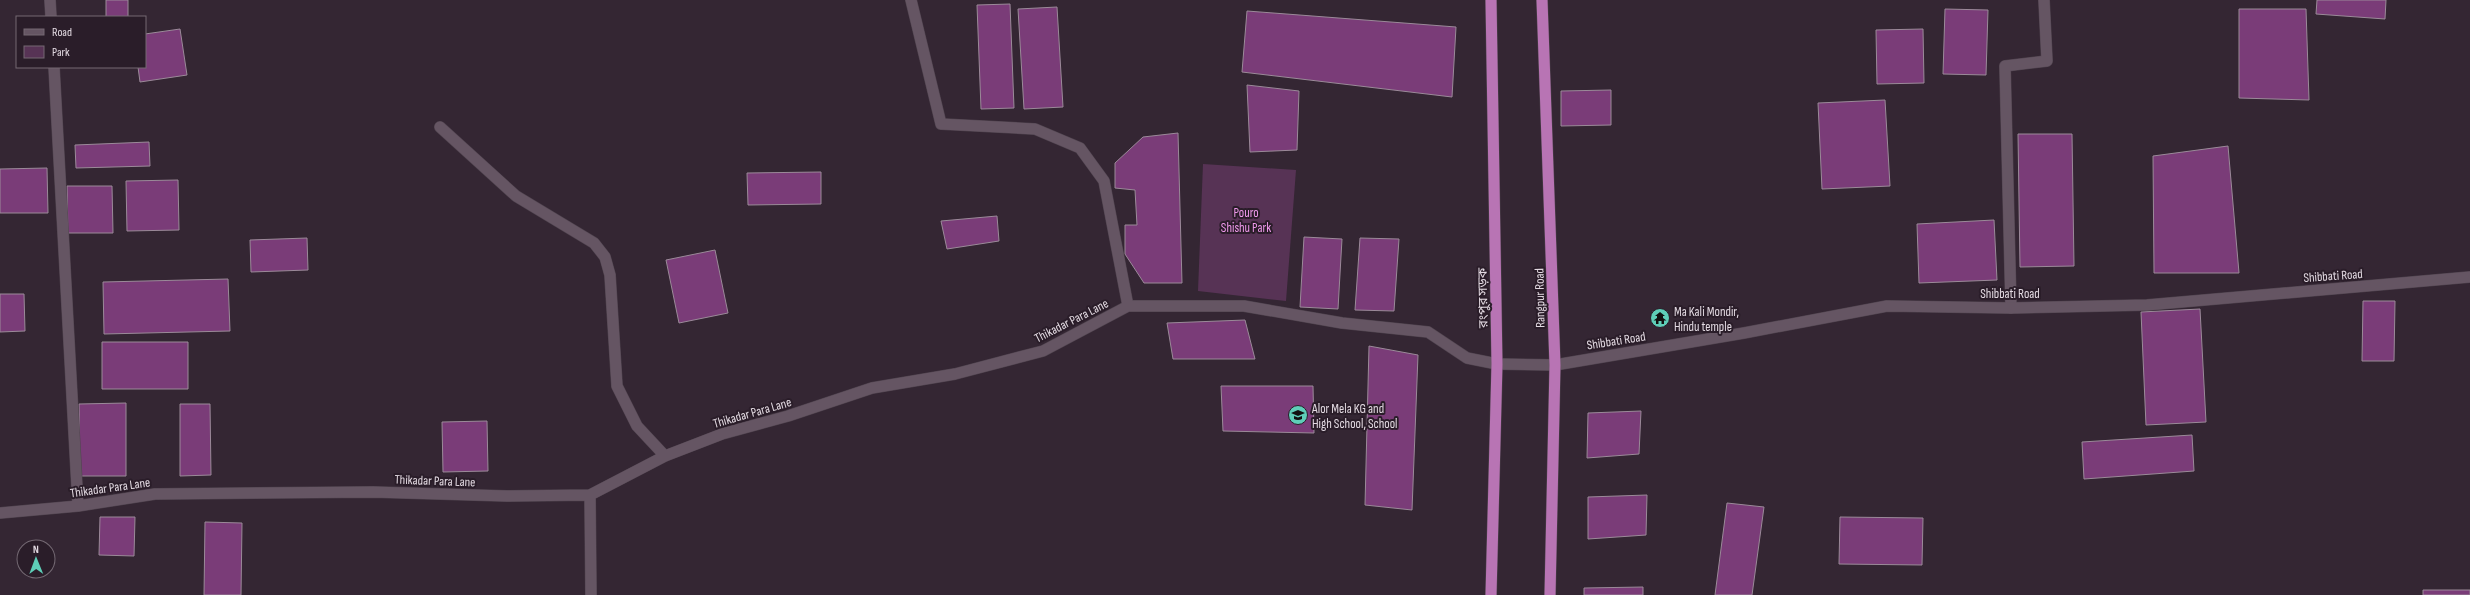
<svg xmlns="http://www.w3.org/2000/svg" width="2470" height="595" viewBox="0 0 2470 595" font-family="'Sofia Sans Condensed','Noto Sans Bengali',sans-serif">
<rect width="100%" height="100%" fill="#342633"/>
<path fill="#573355" d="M1203,164L1296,170L1286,301L1198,291Z"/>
<path fill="#7a3c78" stroke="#9b8a99" d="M106,0H128V17H106Z
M2317,0H2386L2385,19L2316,14Z
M1010,4L1014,108L981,109L977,5Z
M1057,7L1063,107L1024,109L1018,9Z
M1945,9L1988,10L1986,75L1943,74Z
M2239,9H2306L2309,100L2239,98Z
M1247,11L1456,27L1452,97L1242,72Z
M180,29L187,75L140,82L138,67H145V34Z
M1923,29L1924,83L1877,84L1876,30Z
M1247,85L1299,91L1297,150L1250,152Z
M1611,90V125L1561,126V91Z
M1885,100L1890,186L1822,189L1818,103Z
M1178,133L1182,283H1144L1125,254V225H1137L1135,190L1115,188V163L1143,137Z
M2018,134H2072L2074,266L2020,267Z
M149,142L150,166L76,168L75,145Z
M2228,146L2239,273H2154L2153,156Z
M47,168L48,213H0V169Z
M821,172V204L748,205L747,173Z
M178,180L179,230L127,231L126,181Z
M67,186H112L113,233H68Z
M997,216L999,241L947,249L941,221Z
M1994,220L1997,280L1919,283L1917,224Z
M1304,237L1342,239L1338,309L1300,307Z
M307,238L308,270L251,272L250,240Z
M1360,238L1399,239L1394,311L1355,310Z
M715,250L728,313L679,323L666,260Z
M228,279L230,331L104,334L103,282Z
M0,294H24L25,331L0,332Z
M2363,301H2395L2394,361H2362Z
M2200,309L2206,422L2146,425L2141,312Z
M1245,320L1255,359H1173L1167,323Z
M102,342H188V389H102Z
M1369,346L1418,355L1412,510L1365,505Z
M1221,386H1313L1314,433L1223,431Z
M126,403V476H80L79,404Z
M180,404H210L211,475L180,476Z
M1641,411L1639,454L1587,458L1588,413Z
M487,421L488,471L443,472L442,422Z
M2192,435L2194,471L2084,479L2082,442Z
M1647,495L1646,535L1588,539V497Z
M1727,503L1764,507L1752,595H1715Z
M100,517H135L134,556L99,555Z
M1840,517L1923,518L1922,565L1839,564Z
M205,522L242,523L241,595H204Z
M1643,587V595H1584V588Z
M2423,590H2470V595H2423Z"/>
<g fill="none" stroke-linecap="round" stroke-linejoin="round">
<g stroke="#50444f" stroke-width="12">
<path id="minor" d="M50,0L51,17
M911,0L941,124L1035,129L1080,148L1104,181L1128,306
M54,67L78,506
M440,127L516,196L594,243L605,257L610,275L617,386L637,426L665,456
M2011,308L2005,66L2047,61L2044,0
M590,495L591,595
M0,513L78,506L155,494L373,492L507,496L590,495L665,456L722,434L788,416L872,388L955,374L1043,351L1128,306H1244L1342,323L1428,332L1467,358L1497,364"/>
</g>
<g stroke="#50444f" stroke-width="12">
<path id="tertiary" d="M1497,364L1555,365L1744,333L1887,306L2011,308L2147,305L2470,277"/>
</g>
<g stroke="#50444f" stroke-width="12">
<path id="trunk" d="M1542,0L1555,365L1550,595
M1491,595L1497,364L1491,0"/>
</g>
<use href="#minor" stroke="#655563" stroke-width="11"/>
<use href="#tertiary" stroke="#655563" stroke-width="11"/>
<use href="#trunk" stroke="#b874b4" stroke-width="11"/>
</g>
<defs>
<g id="temple-disc" transform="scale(1)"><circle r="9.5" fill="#5eceb8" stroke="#2a1d29"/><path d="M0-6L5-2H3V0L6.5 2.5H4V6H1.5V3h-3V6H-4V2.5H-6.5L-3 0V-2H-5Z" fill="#111"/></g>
<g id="school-disc" transform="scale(1)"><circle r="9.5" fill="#5eceb8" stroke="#2a1d29"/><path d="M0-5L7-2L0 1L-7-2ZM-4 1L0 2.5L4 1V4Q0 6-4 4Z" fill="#111"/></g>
</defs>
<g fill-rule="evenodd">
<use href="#temple-disc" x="1660" y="318"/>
<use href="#school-disc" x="1298" y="415"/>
</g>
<g text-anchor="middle" stroke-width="4" stroke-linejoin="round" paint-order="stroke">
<g font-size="13" fill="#f19aed" stroke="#2a1d29">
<text x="1246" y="217">Pouro<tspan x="1246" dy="15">Shishu Park</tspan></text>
</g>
<g font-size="13" fill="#e3dae2" stroke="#2a1d29">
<text transform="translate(2333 275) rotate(-4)" y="5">Shibbati Road</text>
<text x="2010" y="298">Shibbati Road</text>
<text transform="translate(1482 298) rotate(-91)" y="5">রংপুর সড়ক</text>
<text transform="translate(1539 298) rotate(-91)" y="5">Rangpur Road</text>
<text transform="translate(1071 320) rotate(-27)" y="5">Thikadar Para Lane</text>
<text transform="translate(1616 340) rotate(-9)" y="5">Shibbati Road</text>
<text transform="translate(752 412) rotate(-16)" y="5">Thikadar Para Lane</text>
<text transform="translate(435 480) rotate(2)" y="5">Thikadar Para Lane</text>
<text transform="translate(110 487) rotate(-8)" y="5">Thikadar Para Lane</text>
</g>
<g font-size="13" fill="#e3dae2" stroke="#2a1d29" text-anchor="start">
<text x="1674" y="316">Ma Kali Mondir,<tspan x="1674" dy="15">Hindu temple</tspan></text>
<text x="1312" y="413">Alor Mela KG and<tspan x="1312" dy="15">High School, School</tspan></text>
</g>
</g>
<rect x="16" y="16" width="130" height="52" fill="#2a1d29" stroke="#746973"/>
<rect x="24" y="29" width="20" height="6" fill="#655563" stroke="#746973"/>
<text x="52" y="36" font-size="12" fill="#e3dae2">Road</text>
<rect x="24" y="46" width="20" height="12" fill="#573355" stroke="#746973"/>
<text x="52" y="56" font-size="12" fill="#e3dae2">Park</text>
<g transform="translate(36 559) rotate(359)"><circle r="19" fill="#2a1d29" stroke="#746973"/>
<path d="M0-3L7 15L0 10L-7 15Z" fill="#5eceb8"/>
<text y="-6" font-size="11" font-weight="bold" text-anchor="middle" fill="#e3dae2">N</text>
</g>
</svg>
